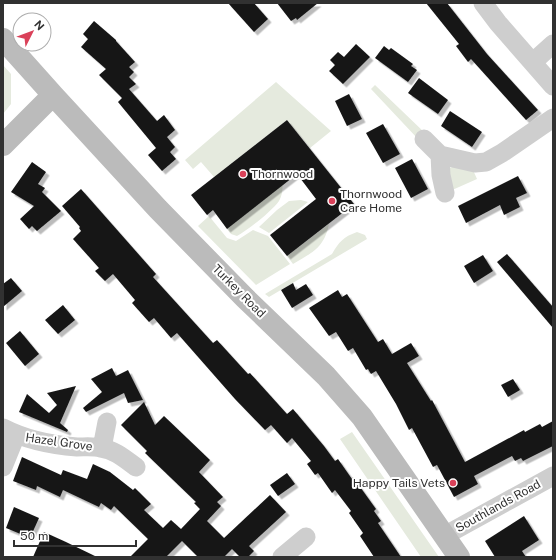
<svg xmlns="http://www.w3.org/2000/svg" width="556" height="560" viewBox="0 0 556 560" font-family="'Public Sans',sans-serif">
<defs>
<filter id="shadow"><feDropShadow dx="3.5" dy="3.5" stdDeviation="0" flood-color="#0004"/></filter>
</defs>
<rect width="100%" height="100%" fill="#fff"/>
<path fill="#e5eade" d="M3,65L11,74V104L3,114Z
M276,82L331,131L310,148L287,120L214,177L201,162L193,169L185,160Z
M375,85L425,133L418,139L371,89Z
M456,164L473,170L477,179L450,191L449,169Z
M282,179C283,186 283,194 279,201C271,212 249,229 237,236L231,234L227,229Z
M301,200L308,202L269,233L259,227L277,210L289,201Z
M209,216L227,238L236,241L253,230L268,236L290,264L256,285L198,226Z
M329,224C324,248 313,252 293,264L287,256Z
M357,232L365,235L367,239L269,297L265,294L332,254C339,242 343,237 357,232Z
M352,432L439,557H421L340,439Z"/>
<path fill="#181818" filter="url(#shadow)" d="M228,3H254L268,19L254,32Z
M277,3H318L297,20L296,18L291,21Z
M426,3H447L487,54L538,110L526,120L471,59L468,62L456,46L459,44Z
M94,21L116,40V41L135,62L129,67L134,72L129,77L136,84L129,89L157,121L164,115L175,130L167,137L175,147L170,152L176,159L162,171L148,155L156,148L118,102L122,98L99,75L106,69L81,47L88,39L83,34Z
M356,44L370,57L343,84L329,71L335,65L330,60L338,52L344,57Z
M384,46L389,50L391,48L413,64L411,66L417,70L408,82L375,58Z
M419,78L448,100L438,114L408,93Z
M349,94L362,119L347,126L335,101Z
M450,111L482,132L472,147L441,126Z
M287,120L354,204L287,256L270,235L316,199L297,174L227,229L213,210L207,215L191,195Z
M383,124L400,154L383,163L366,133Z
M412,159L428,189L411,198L395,168Z
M32,162L46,172L38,184L45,188L42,192L61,211L37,231L32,226L29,229L20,219L34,206L11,192Z
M518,176L527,193L516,198L520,207L504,215L500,205L466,223L458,206Z
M81,189L156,274L153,277L213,343L217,340L248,374L250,373L287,414L293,409L324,446L335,461L338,459L352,479L353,477L376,509L374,511L381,521L378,523L401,557H374L360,536L363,533L349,513L351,511L335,490L332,493L318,473L315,475L307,464L311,461L292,438L287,443L271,425L265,430L235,399L177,333L171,338L154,318L149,322L132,303L135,300L113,274L105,281L95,271L99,268L73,239L81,231L79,228L80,227L62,206Z
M507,254L553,307V328L497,262Z
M483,255L493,271L474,283L464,266Z
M11,278L22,291L3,307V284Z
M293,283L296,290L306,284L313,295L292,308L281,290Z
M338,290L342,297L347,294L378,342L383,339L392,354L411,343L419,356L407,363L431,401L432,400L465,462L524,430L525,432L540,424L542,427L553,421V446L523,461L521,458L515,461L512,456L474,476L478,484L454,497L437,465L433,467L412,428L409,430L396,404L376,371L371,374L368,369L366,370L353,348L348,351L336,332L329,336L309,308Z
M63,305L75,320L58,334L45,320Z
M20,331L39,354L25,366L6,343Z
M112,368L116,376L128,370L143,400L128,403L124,393L86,412L83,408L102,392L91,379Z
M513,379L520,390L508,397L501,385Z
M76,386L60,423L68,430L67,432L19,412L27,394L49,413L57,405L47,393Z
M144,402L155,425L164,416L210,460L199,472L223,497L217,502L221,506L207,521L224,538L270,495L286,512L249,546L254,551L248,557H240L232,549L224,557H198L182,541L166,557H130L148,539L114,506L111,510L101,503L99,507L63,490L60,497L37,486L36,490L13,481L22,457L61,475L63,470L87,479L93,464L110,472L133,490L135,488L151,504L144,510L163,528L171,520L181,529L200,509L194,503L196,502L145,453L147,451L121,425Z
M287,473L295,484L278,496L270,485Z
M14,507L39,518L30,538L6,528Z
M524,516L539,540L522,551L526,557H495L485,541Z
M44,532L66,542L97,557H33Z"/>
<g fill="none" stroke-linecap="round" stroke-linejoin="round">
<path stroke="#cecece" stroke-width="19" d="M483,3L498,23L553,86
M533,62L553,44
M424,139L440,155L475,163L486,162L502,153L553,118
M440,155L441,175L445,193
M3,428C26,440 52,445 77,447C85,447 94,446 101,448C115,450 125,459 136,467
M102,448L107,422
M3,467L16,435
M444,536L553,476
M282,557L306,537"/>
<path stroke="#bbb" stroke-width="22" d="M3,39L53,95L158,209L245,298L326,376L362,417L459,557
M3,145L53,95"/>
</g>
<g fill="#da4159" stroke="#fff" stroke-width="1.5">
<circle cx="243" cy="174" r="4"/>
<circle cx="332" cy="201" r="4"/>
<circle cx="453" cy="483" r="4"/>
</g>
<g text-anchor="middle" stroke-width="4" stroke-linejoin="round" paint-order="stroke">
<g font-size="12" fill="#313131" stroke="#fff" text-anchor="start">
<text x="251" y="178">Thornwood</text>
<text x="340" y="198">Thornwood<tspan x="340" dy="14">Care Home</tspan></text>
<text x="445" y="487" text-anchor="end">Happy Tails Vets</text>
</g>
<g font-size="12" fill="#313131" stroke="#fff">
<text transform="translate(239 291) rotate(45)" y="4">Turkey Road</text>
<text transform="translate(59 442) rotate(8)" y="4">Hazel Grove</text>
<text transform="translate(498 506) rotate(-29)" y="4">Southlands Road</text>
</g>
</g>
<rect width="556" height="560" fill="none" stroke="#313131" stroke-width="8"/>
<g transform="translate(32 32) rotate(48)"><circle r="19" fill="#ffffff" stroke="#adadad"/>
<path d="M0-3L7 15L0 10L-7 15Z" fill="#da4159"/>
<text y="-6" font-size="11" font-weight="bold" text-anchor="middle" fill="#313131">N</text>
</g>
<path d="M14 540v6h122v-6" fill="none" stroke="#313131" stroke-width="2"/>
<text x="20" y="540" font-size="12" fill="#313131" stroke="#ffffff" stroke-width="3" paint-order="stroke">50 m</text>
</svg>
